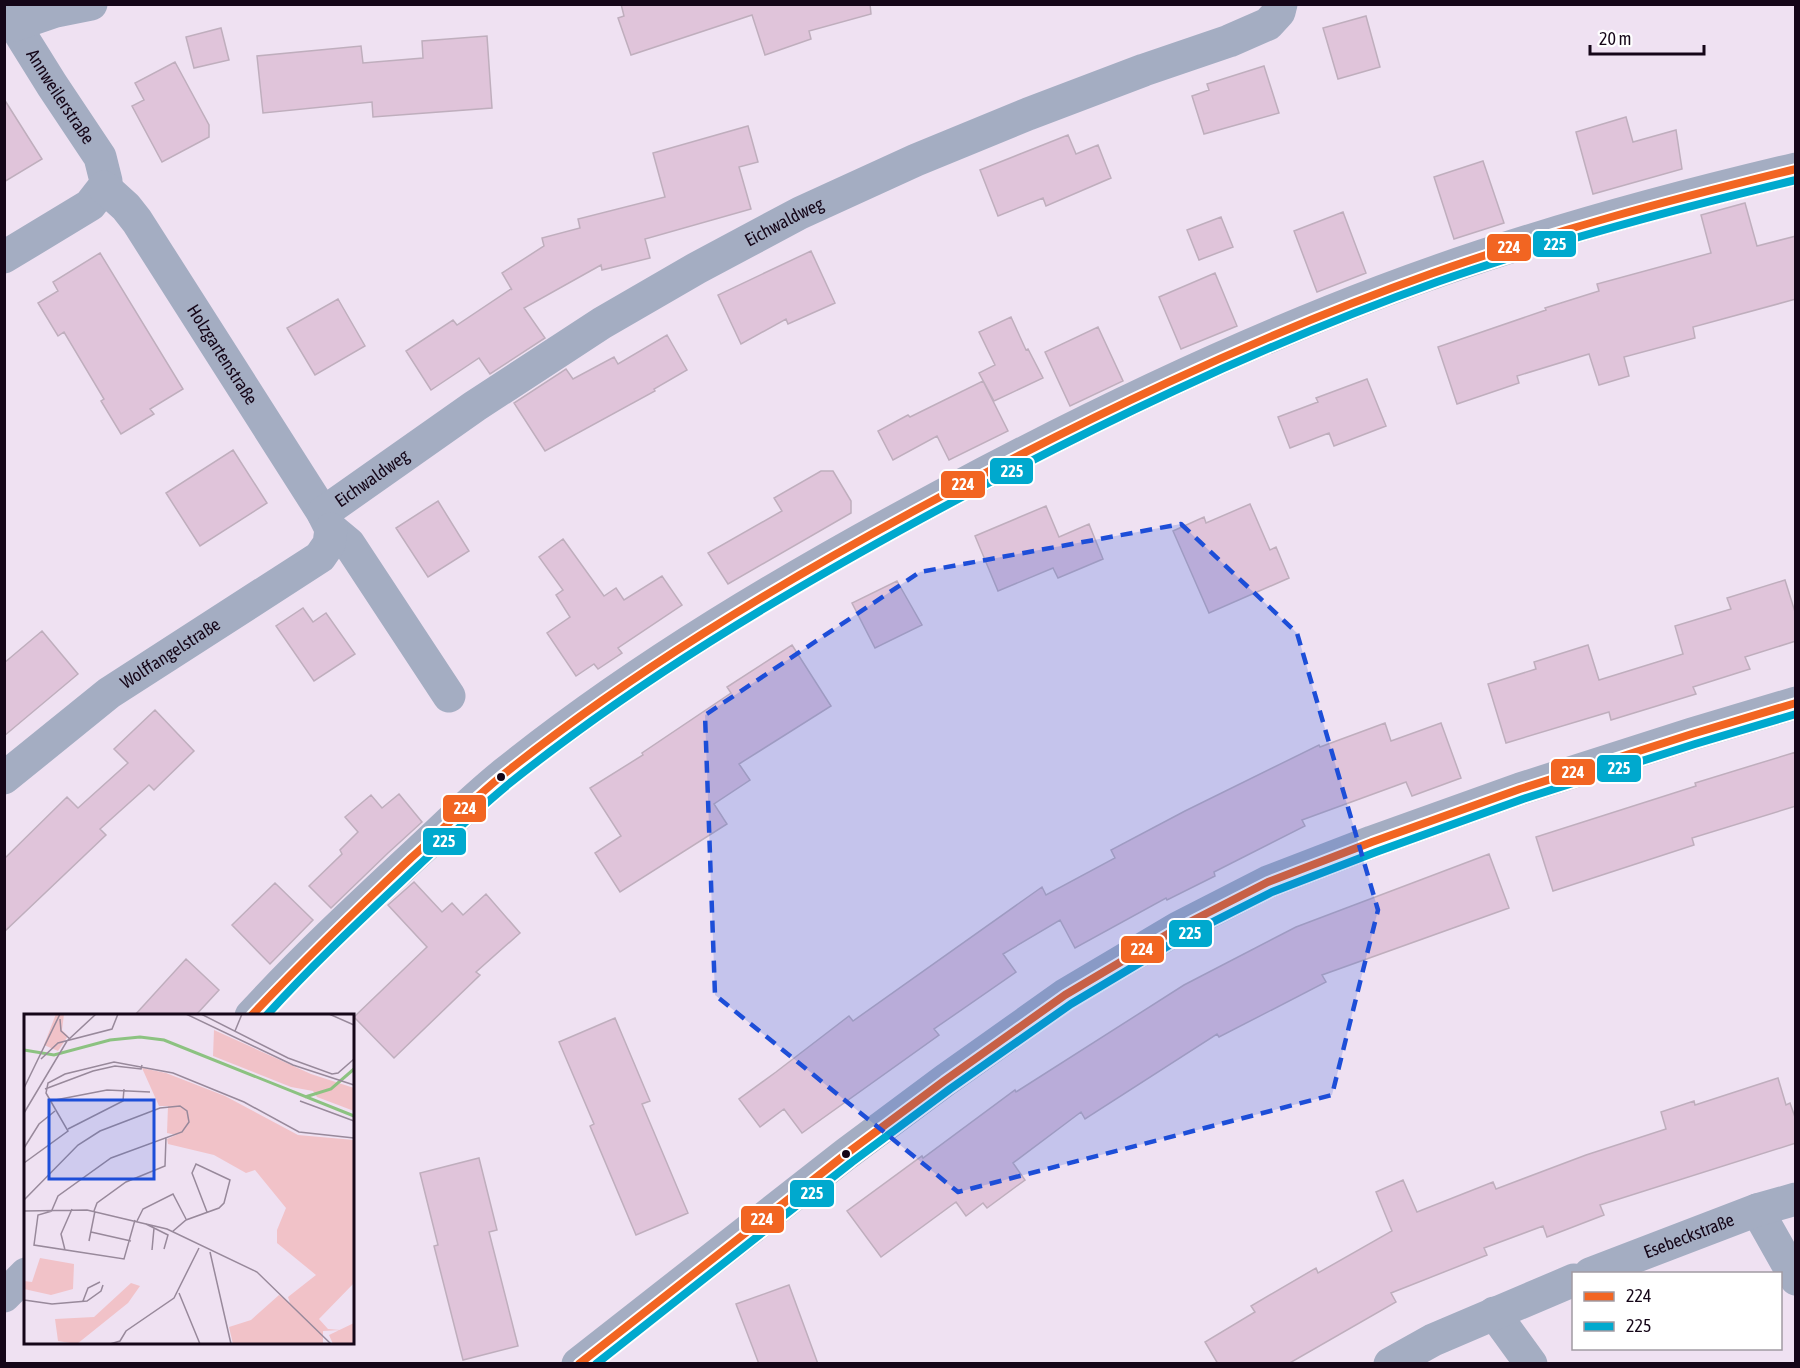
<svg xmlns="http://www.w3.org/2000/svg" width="1800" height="1368" viewBox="0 0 1800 1368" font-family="'Asap Condensed',sans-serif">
<rect width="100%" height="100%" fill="#efe1f2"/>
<path fill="#e0c4da" stroke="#bfaebd" stroke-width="1.5" d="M621,4H870L871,14L809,31L811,39L765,55L752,15L631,55L618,18L624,16Z
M1366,16L1380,67L1338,79L1323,28Z
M221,28L229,60L194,68L186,37Z
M487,36L492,108L373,117L372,102L263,113L257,56L361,46L363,63L423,58L422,41Z
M175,62L209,125V137L162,162L132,106L144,100L135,83Z
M1264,66L1279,113L1204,134L1192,96L1209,90L1207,84Z
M4,99L42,159L4,182Z
M1626,117L1633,142L1676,130L1682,169L1593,194L1576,132Z
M748,126L758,162L739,167L751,209L645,239L650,258L602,270L601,265L524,308L545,338L490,374L479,358L431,390L406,351L453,320L457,325L511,289L512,290L502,273L544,246L542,238L580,228L578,219L665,197L653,153Z
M1068,135L1076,154L1098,145L1111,178L1046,206L1043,198L998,216L980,170Z
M1483,161L1504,223L1454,239L1434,177Z
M1745,203L1757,246L1796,236V299L1693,327L1695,338L1624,357L1629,376L1599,385L1589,354L1517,376L1519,383L1457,404L1438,347L1546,310L1545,308L1599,291L1597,284L1711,253L1701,215Z
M1343,212L1366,273L1317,292L1294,231Z
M1221,217L1233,247L1199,260L1187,230Z
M811,251L835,303L788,324L786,319L741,344L718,295Z
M100,253L183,389L150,409L154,414L121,434L101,401L104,399L64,332L58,336L38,303L58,291L53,282Z
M1215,273L1237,326L1181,349L1159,297Z
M338,299L365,346L315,375L287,328Z
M1011,317L1026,350L1028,349L1043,378L994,401L979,373L995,365L979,332Z
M1098,327L1123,381L1070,406L1045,352Z
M667,335L687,370L654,389L655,391L545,451L514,403L566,369L573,379L614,357L618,364Z
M1367,379L1386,426L1334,446L1329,433L1290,448L1278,417L1318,402L1316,398Z
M983,381L1008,431L949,460L937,436L893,460L878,431L908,415L910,417Z
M233,450L267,503L200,546L166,493Z
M821,471H833L851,501V513L728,584L708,553L782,511L774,498Z
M438,501L469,551L428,577L396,528Z
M1250,504L1270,550L1276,547L1289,578L1209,613L1173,531L1204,517L1206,523Z
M1046,506L1059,537L1089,524L1103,559L1058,578L1053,568L998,591L975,536Z
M563,539L604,596L616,588L624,600L662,576L682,605L618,648L622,653L598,669L594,664L576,676L547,633L570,617L556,595L563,590L539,557Z
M1785,580L1796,615V641L1745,657L1750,669L1693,687L1696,694L1611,720L1609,712L1506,743L1488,684L1536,669L1534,662L1588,645L1599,680L1683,654L1675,626L1731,609L1727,598Z
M897,581L922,625L875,648L852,603Z
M303,608L313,622L326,613L355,654L314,681L276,626Z
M42,631L78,674L4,736V663Z
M792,645L831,706L739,764L750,780L714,804L727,824L620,892L595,853L621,836L590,788L643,755L642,753L731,693L727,687Z
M155,710L194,751L154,790L149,785L100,829L106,835L4,932V859L67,797L78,808L128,763L114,749Z
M1385,723L1391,741L1441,723L1461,778L1412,796L1406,782L1302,820L1305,826L1214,872L1215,876L1167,900L1166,898L1075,948L1060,920L1003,954L1016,972L934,1029L939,1035L802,1133L784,1109L760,1127L739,1099L776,1072L849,1016L853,1021L1042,887L1046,895L1115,858L1111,850L1185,811L1319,745L1320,747Z
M1796,752V806L1692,838L1694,845L1553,891L1536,837L1696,786L1695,783Z
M399,794L422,822L388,853L331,908L309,886L342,854L340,850L358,832L345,817L371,795L382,808Z
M1489,854L1509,908L1322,975L1326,982L1219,1037L1217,1034L1085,1119L1081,1112L1013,1163L1025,1180L987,1208L983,1203L966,1216L956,1202L881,1257L847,1211L922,1156L923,1158L1015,1090L1016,1092L1184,985L1296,927Z
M414,882L442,912L452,903L463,915L486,894L520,933L476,972L480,975L394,1058L354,1017L427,947L388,905Z
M275,883L313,920L270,964L232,925Z
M186,959L219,990L195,1016H134Z
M615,1018L650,1101L642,1104L688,1213L636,1235L590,1126L594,1124L559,1042Z
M1778,1078L1786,1105L1790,1103L1796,1120V1143L1600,1205L1604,1215L1547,1237L1543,1226L1484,1248L1487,1255L1391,1293L1396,1302L1288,1364H1218L1205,1342L1255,1312L1251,1306L1316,1268L1318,1273L1392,1231L1376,1192L1403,1180L1417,1212L1493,1182L1496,1189L1586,1155L1666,1129L1661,1112L1694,1101L1695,1105Z
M479,1158L497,1230L489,1232L518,1346L463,1360L434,1246L438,1245L420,1173Z
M789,1285L818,1364H759L736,1304Z"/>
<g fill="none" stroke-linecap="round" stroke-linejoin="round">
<g stroke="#a4adc2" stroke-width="33">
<path id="s1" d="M4,8L52,85L100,157L106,181L104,187L90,205L4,257"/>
<path d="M15,25L56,11L91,4"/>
<path id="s2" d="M104,187L126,207L137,221L323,513L331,529L349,544L449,696"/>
<path id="s3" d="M323,513L475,406L602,323L697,268L800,213L916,160L1028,114L1144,70L1229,41L1268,24L1279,12L1281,4"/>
<path id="s4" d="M4,778L109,693L320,557L329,544L331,529"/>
<path d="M251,1016C304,958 361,905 418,852C446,826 474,798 504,774C640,665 790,577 943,495C1085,419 1232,348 1383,291C1517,240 1656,202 1796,169"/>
<path d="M1757,1210L1796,1279"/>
<path id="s5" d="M1590,1274L1757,1210L1796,1199"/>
<path d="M4,1296L26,1274"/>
<path d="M1494,1313L1531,1364"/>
<path d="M578,1364L846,1154L944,1081L1065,995L1178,928L1268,882L1372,842L1520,789L1692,734L1796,703"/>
<path d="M1390,1364L1433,1340L1574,1280"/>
</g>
<g stroke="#fff" stroke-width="12">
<path id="bus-1" d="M251,1016C303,961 357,909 411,858C442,830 472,800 504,774C631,673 770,589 912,512C1080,421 1253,337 1433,273C1552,231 1673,199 1796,169
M579,1364L846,1154L944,1081L1065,995L1178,928L1268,882L1372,842L1520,789L1692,734L1796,703"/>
</g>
<g stroke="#fff" stroke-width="12">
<path id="bus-2" d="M266,1016C314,963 366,915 418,866C448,838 478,809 510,783C637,681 778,597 921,519C1087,429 1258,346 1437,282C1554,241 1675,209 1796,180
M596,1364L852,1162L950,1089L1071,1004L1183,937L1272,892L1376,852L1523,799L1695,744L1796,714"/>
</g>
<use href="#bus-1" stroke="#f26522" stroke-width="8"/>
<use href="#bus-2" stroke="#00a9ce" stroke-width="8"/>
</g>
<path fill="#1d4ed8" fill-opacity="0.2" stroke="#1d4ed8" stroke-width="4.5" stroke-dasharray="12 8" stroke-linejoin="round" d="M1181,524L1297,633L1378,910L1332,1095L958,1192L715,995L705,715L920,572Z"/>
<g fill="#150618" stroke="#fff" stroke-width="2">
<circle cx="501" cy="777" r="5"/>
<circle cx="846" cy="1154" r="5"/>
</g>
<g text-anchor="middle" stroke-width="6" stroke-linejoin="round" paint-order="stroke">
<g font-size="18" fill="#150618" stroke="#fff">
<text dy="6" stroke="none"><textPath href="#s1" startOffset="105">Annweilerstraße</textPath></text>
<text dy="6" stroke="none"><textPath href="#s3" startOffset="546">Eichwaldweg</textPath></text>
<text dy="6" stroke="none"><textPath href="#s2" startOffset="206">Holzgartenstraße</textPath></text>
<text dy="6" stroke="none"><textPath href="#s3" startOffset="60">Eichwaldweg</textPath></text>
<text dy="6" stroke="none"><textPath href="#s4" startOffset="208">Wolffangelstraße</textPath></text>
<text dy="6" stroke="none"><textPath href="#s5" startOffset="106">Esebeckstraße</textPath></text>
</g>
</g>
<g transform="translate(24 1014)">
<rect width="330" height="330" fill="#efe1f2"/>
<path d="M32,0H40L38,16L44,22L34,37L20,31ZM190,16L287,60L330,74V97L293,83L289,77L267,73L189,42ZM118,54L142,59L201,82L274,121L330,126V269L295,305L304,315L316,316L299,317V330H209L205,313L227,306L255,281L266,289L264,283L292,261L253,229V216L262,194L231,156L222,159L190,141L144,130L143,125L152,121L143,119L144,92H135ZM16,244L50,250L49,275L27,281L0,275V267L8,268ZM107,269L116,272L104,289L53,330L34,327L31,305L70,303ZM330,309V330H309L305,321Z" fill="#f1c2c8"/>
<path fill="none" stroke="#8cc281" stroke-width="3" d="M0,36L30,41L86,26L116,23L140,26L330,102M281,83L307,75L330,55"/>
<path fill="none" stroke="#98899b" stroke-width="1.5" d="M162,0L269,51L330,71M177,0L264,44L308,60L314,59L330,45M305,0L330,11M36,5L37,17L46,25M211,17L218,0M17,45L34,29L88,15L94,0M0,74L36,0M21,75L69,57L91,52L117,55L118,51M26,87L83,76L126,78M276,87L330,107M0,99L43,27L72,0M44,115L99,87L100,75M0,134L15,110L31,97M0,149L44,117L22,79L24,69L41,60L90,48L149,59L220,88L275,118L330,124M0,186L54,131L76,117L136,94L156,92L163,97L165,108L158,118L87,144L34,182L28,196M0,197L63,196L143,215L233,258L307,330M28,197L14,201L10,231L100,245L111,206M70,197L73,189L102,168L141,152L142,123M113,207L119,195L149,180L162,205M122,210L144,221L140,235M67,218L107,227M148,218L162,206L195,194L200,189L206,166L172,150L168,159L183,198M65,227L71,197M41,236L37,220L48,195M128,236L130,214M186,238L207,330M155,279L176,330M0,286L28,290L63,287L77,277L79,271M59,287L64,274L76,268M86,330L96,327L102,317L150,284L175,234"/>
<path fill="#1d4ed8" fill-opacity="0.15" stroke="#1d4ed8" stroke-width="3" d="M25,86H130V165H25Z"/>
<rect width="330" height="330" fill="none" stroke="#150618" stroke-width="3"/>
</g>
<g stroke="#fff" stroke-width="2">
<rect x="1532" y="230" width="45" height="28" rx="6" fill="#00a9ce"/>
<rect x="1486" y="233" width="46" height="29" rx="6" fill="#f26522"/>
<rect x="989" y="457" width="45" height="28" rx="6" fill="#00a9ce"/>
<rect x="940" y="470" width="46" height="29" rx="6" fill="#f26522"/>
<rect x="1596" y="754" width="46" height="29" rx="6" fill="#00a9ce"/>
<rect x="1550" y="758" width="46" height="28" rx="6" fill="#f26522"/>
<rect x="442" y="794" width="45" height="29" rx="6" fill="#f26522"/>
<rect x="422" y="827" width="45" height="29" rx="6" fill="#00a9ce"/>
<rect x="1168" y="919" width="45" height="29" rx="6" fill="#00a9ce"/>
<rect x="1120" y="935" width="45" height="29" rx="6" fill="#f26522"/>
<rect x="789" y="1179" width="46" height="29" rx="6" fill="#00a9ce"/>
<rect x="740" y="1205" width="45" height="29" rx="6" fill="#f26522"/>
</g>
<g font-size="16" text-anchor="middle" font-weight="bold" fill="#fff">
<text x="1555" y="250">225</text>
<text x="1509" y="253">224</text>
<text x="1012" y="477">225</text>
<text x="963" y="490">224</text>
<text x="1619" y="774">225</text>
<text x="1573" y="778">224</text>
<text x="465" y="814">224</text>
<text x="444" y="847">225</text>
<text x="1190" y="939">225</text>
<text x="1142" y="955">224</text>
<text x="812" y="1199">225</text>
<text x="762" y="1225">224</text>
</g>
<rect width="1800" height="1368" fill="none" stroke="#150618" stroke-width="12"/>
<rect x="1572" y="1272" width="210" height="78" fill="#ffffff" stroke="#a19ba3" stroke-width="1.5"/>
<rect x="1584" y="1292" width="30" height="9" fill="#f26522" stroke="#a19ba3" stroke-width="1.5"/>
<text x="1626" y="1302" font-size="18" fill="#150618">224</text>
<rect x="1584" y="1322" width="30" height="9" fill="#00a9ce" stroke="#a19ba3" stroke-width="1.5"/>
<text x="1626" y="1332" font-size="18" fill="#150618">225</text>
<path d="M1590 45v9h114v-9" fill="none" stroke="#150618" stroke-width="3"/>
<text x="1599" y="45" font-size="18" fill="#150618" stroke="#ffffff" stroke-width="4.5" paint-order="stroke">20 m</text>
</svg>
